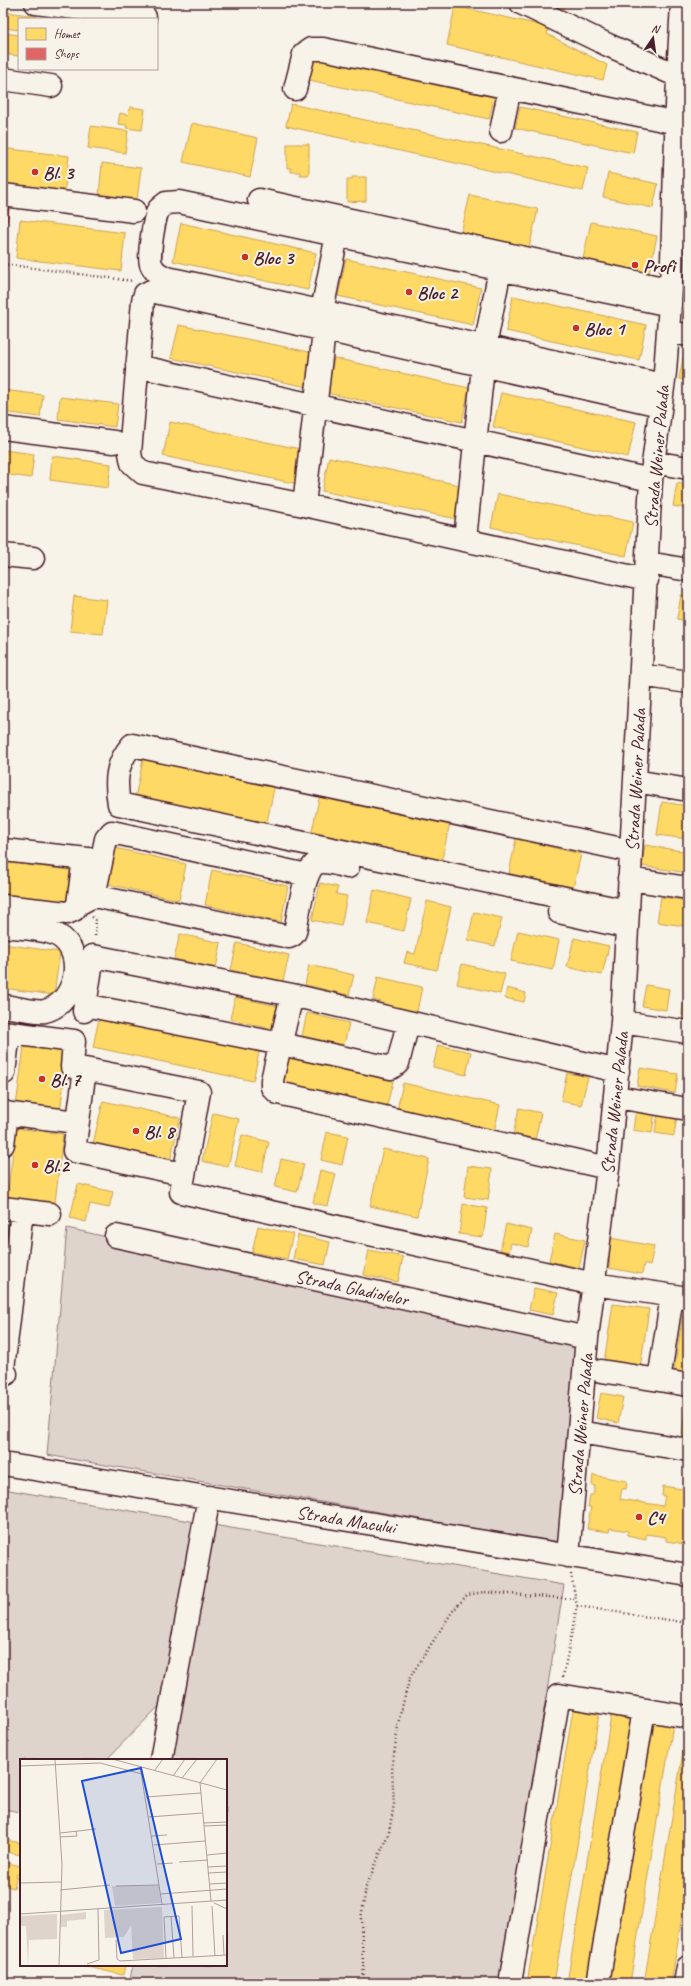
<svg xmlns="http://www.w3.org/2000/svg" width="691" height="1986" viewBox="0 0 691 1986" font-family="Caveat,sans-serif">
<rect width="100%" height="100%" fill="#f7f3e8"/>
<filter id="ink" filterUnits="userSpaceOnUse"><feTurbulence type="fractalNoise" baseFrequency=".025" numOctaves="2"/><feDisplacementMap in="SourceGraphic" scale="8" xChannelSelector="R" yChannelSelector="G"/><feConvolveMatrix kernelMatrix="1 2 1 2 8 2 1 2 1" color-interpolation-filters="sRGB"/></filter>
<g filter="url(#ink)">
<path fill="#ded4cc" stroke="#947a7c" d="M67,1228L579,1343L560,1543L47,1455Z
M3,1489L564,1585L500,1983H129L133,1965H226V1760H172L183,1703L165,1700L106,1760H21V1812L3,1809Z"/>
<path fill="#ffd966" stroke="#c9a154" d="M544,3H566L561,13Z
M455,6L549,27L547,34L607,65L603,80L447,45Z
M6,12L36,16L35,19H19V30L4,28Z
M3,33L19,35V56L3,54Z
M315,55L495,94L489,119L309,80Z
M291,104L588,168L583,191L286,126Z
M130,107L145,109L142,130L126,128L127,125L118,124L120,113L128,115Z
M520,107L637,132L633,153L515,128Z
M192,123L258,138L250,177L183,162Z
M91,126L128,131L125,153L88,148Z
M287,144H309V175H300V172H291V168H287Z
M9,149L69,156L64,194L3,187V152Z
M102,163L141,168L137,200L99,195Z
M608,173L658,184L653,208L603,197Z
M352,177H366V201L347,202V179H352Z
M470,195L538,209L529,248L461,233Z
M20,220L125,233L121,271L16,258Z
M591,222L657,236L649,273L583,259Z
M181,223L316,253L308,290L173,261Z
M346,259L481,288L473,325L338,296Z
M513,296L646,325L639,360L506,331Z
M179,325L314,353L307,387L171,358Z
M684,353L688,354V381L679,379Z
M334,358L469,388L462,422L327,393Z
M3,390L43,395L40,417L3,412Z
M501,393L636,422L628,457L493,427Z
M60,397L118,404L115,427L58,419Z
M170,422L305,450L298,484L163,456Z
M3,450L34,454L31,478L3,474Z
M52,456L111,464L108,488L50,480Z
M329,457L464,486L457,519L322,491Z
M677,483L688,485V509L673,506Z
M498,494L633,522L626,556L491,527Z
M681,595L688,597V621L677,619Z
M74,596L107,600L103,634L70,631Z
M144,755L275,784L266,826L135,798Z
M320,794L450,822L441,864L311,836Z
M662,802L688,806V839L657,835Z
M516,839L581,854L572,893L508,878Z
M645,845L688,852V873L642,866Z
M111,847L186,864L179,900L103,883Z
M3,862L70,870L66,905L3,898Z
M212,870L288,886L281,922L205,905Z
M320,883L338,887L336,894L347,896L341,926L312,920Z
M374,890L411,899L404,931L367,923Z
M661,897L688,901L684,926L657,922Z
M427,901L451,907L437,970L404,963L407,952L415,954Z
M474,912L502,918L495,946L468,940Z
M518,931L559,940L553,970L511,961Z
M180,934L221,943L216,968L174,959Z
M574,938L609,946L602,975L567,967Z
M237,943L289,955L283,981L231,970Z
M3,944L60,952L54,995L3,988Z
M462,964L505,974L500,994L457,984Z
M309,965L354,975L349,995L305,985Z
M378,977L422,987L416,1016L380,1008L382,1002L373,1000Z
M646,985L669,989L666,1010L642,1006Z
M686,986H688V1016L682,1015Z
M507,988L526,993L524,1002L505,998Z
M235,997L277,1006L272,1029L230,1019Z
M307,1013L349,1023L344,1045L302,1036Z
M100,1014L260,1048L253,1081L93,1047Z
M438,1045L471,1052L466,1075L433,1067Z
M24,1046L68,1052L60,1112L16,1106Z
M289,1058L393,1081L386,1109L283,1086Z
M640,1068L678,1074L675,1093L637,1086Z
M567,1073L588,1077L581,1105L561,1101Z
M403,1083L500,1105L494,1132L397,1110Z
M103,1101L180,1118L170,1161L93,1144Z
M519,1108L541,1113L535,1140L513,1135Z
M636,1109L655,1112L652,1133L633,1130Z
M213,1113L239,1119L228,1167L202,1161Z
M658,1113L677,1116L674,1136L655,1133Z
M16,1128L63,1134L55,1203L7,1197Z
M327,1132L348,1136L342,1165L321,1160Z
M242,1135L269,1142L262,1172L235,1166Z
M383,1149L429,1159L417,1216L370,1206Z
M281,1159L304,1164L297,1192L275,1187Z
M468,1166L492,1169L488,1200L464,1197Z
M320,1170L336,1174L328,1206L313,1203Z
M78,1184L113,1192L109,1208L90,1204L86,1222L70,1218Z
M463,1204L487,1208L483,1237L459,1234Z
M506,1224L532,1230L528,1247L511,1243L509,1252L500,1250Z
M258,1226L293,1234L287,1259L252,1252Z
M555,1234L585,1240L579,1268L549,1261Z
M298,1235L330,1242L325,1265L293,1259Z
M610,1238L654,1246L650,1266L644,1264L642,1274L609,1268L610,1258H606Z
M369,1250L403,1257L398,1282L364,1275Z
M534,1288L558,1293L553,1315L529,1310Z
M613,1304L649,1309L640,1368L604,1362Z
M683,1314L688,1315V1379L673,1377Z
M601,1393L623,1397L618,1423L596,1418Z
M685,1411H688V1436L682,1435Z
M593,1475L627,1481L626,1489H622L620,1499L663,1506L665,1496H662L663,1486L688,1490V1527L685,1544L666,1541V1537L646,1534V1539L627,1535L628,1531L610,1528L609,1532L587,1529L591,1507H588L590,1495H593L595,1486L592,1485Z
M573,1710L599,1714L554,1983H527Z
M611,1716L637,1721L593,1983H567Z
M648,1721L673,1725L630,1983H604Z
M687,1728L688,1880L671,1983H644Z
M5,1840L21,1843V1855L3,1851Z
M3,1862L21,1866L20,1875L17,1874L14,1888L3,1885Z
M79,1965H125L123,1975Z"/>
<path fill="#e06666" stroke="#b35154" d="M3,208L9,209L3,250Z"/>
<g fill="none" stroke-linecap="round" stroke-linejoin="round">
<g stroke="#4a1f2b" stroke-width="25">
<path id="minor" d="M36,3L145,17
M521,3L608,45L678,76
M3,79L51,86
M295,89L304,54L311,49H323L677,123
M501,131L510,88
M3,195L134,211
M259,200L658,287
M322,311L337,235
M669,332L688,335
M485,347L500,269
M137,366L651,480
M663,385L167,278C160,275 154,272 151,264C148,256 154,216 159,209C161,207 164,205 166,203L179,202L670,305
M3,428L114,442
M653,462L688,468
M304,505L324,331
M465,539L483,367
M3,555L33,558
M648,563L688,570
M647,580L304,505L143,473L132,463L130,453L143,301L145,294L151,291L660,405
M641,675L688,682
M635,781L688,790
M3,850L97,860
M629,879L688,888
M94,896L106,839L112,832L307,875
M78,904L94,896L289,937L293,935L295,932C298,918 304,867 317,863C326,860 339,865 348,867
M3,906L67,913L74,910L78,904L84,859
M627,911L119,804C115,781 116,763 132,745L631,851
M559,912L626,927
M3,926C18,928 37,928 52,933C87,944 80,1002 45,1011C36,1013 14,1007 3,1006
M292,995L272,1080V1087L278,1093L608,1168
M85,1005L281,1044L391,1068L398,1063L408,1023
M84,1011L93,956L292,995L618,1071
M622,1022L688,1032
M3,1032L74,1041L72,1067L85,1069L74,1151L183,1174
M85,1069L199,1092L181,1192L594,1284L688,1298
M4,1073L9,1033
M616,1097L688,1109
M3,1113L77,1122
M3,1144L7,1113
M3,1208L50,1214
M116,1236L587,1338
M672,1296L659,1380L688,1385
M601,1371L659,1380
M6,1374L3,1372V1369L22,1211
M579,1432L688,1450
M3,1464L688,1575
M568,1556L587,1338L608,1168L622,1022L651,480L665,372L671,290L678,76L682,3
M161,1760L209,1497
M510,1983L559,1695L688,1717
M598,1983L644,1710
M685,1983L688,1967"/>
</g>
<path stroke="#4a1f2b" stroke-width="2.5" stroke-dasharray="1 3" stroke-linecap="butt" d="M3,264L133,281
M92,917L96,920L95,938
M577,1606L688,1623
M563,1677L577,1606L571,1574
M364,1983L361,1919L366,1887L389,1832L394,1804L392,1770L399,1719L410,1677L452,1612L467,1595L484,1592L576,1599"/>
<use href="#minor" stroke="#f7f3e8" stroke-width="22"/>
</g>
</g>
<g fill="#c8321e" stroke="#f7f3e8" stroke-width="1.5">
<circle cx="35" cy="172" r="4"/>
<circle cx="245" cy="257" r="4"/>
<circle cx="635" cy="265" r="4"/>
<circle cx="409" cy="292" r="4"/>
<circle cx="576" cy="328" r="4"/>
<circle cx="42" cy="1079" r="4"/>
<circle cx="136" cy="1131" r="4"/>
<circle cx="35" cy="1165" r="4"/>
<circle cx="639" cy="1517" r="4"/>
</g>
<g text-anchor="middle" stroke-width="4" stroke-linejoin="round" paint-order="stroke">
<g font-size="19" font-weight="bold" fill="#4a1f2b" stroke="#f7f3e8" text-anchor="start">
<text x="43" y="179">Bl. 3</text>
<text x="253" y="264">Bloc 3</text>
<text x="643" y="272">Profi</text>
<text x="417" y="299">Bloc 2</text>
<text x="584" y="335">Bloc 1</text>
<text x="50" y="1086">Bl. 7</text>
<text x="144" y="1138">Bl. 8</text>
<text x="43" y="1172">Bl.2</text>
<text x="647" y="1524">C4</text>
</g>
<g font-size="19" fill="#4a1f2b" stroke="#f7f3e8">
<text transform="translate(656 457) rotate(-85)" y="7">Strada Weiner Palada</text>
<text transform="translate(635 780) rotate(-87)" y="7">Strada Weiner Palada</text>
<text transform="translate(614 1103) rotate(-84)" y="7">Strada Weiner Palada</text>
<text transform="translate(352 1287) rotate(12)" y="7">Strada Gladiolelor</text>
<text transform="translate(580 1425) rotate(-85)" y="7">Strada Weiner Palada</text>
<text transform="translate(346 1519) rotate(9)" y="7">Strada Macului</text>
</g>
</g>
<g transform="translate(20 1759)">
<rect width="207" height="207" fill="#f7f3e8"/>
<path d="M92,127H139L141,144L95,147ZM142,148L144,199L113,200L111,166L104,178L85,179L84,151ZM66,153V160L47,162V168H40L41,156ZM37,155V180L9,181L8,207L6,167H0V157Z" fill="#ded4cc"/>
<path fill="none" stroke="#b29e9c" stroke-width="1" d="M35,0L42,106L39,207M92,0L207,31M0,7L80,4L122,15M120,7L142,145M135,11L143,0M153,17L165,0M162,19L177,0M126,38L181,34M129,58L182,54M183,64L207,63M184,67L207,66M40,74L76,70M132,77L147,76M40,78L57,77L56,72M134,86L185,82M187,96L207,94M159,103L188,101M137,105L153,104M188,108L207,107M189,114L207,113M0,124L41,123M190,125L207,124M96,127L139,126M40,131L90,126M140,135L207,130M191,142L180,24L197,0M194,144L207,150M172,147L173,197M192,147L195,197M0,155L207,141M151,157L154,199M203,176L204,196M96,181L97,200L100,202L207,196M146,199L144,158L159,157L162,198M67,205L79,201L78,150"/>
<path fill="#1d4ed8" fill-opacity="0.15" stroke="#1d4ed8" stroke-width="2" d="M121,9L161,180L101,194L62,22Z"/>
<rect width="207" height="207" fill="none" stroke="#4a1f2b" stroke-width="2"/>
</g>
<rect width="691" height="1986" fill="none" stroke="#f7f3e8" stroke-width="16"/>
<rect x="8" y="8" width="675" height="1970" fill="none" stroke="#4a1f2b" stroke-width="1.5" filter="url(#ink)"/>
<rect x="18" y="18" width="140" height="52" fill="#f7f3e8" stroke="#b29e9c"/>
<rect x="26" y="28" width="20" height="12" fill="#ffd966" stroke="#b29e9c"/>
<text x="54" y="38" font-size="12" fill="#4a1f2b">Homes</text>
<rect x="26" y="48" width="20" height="12" fill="#e06666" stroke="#b29e9c"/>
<text x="54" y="58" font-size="12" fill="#4a1f2b">Shops</text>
<g transform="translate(653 38) rotate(13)" stroke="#f7f3e8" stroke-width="3" paint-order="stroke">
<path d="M0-3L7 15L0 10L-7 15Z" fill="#4a1f2b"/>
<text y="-6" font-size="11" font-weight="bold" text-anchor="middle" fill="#4a1f2b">N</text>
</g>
</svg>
